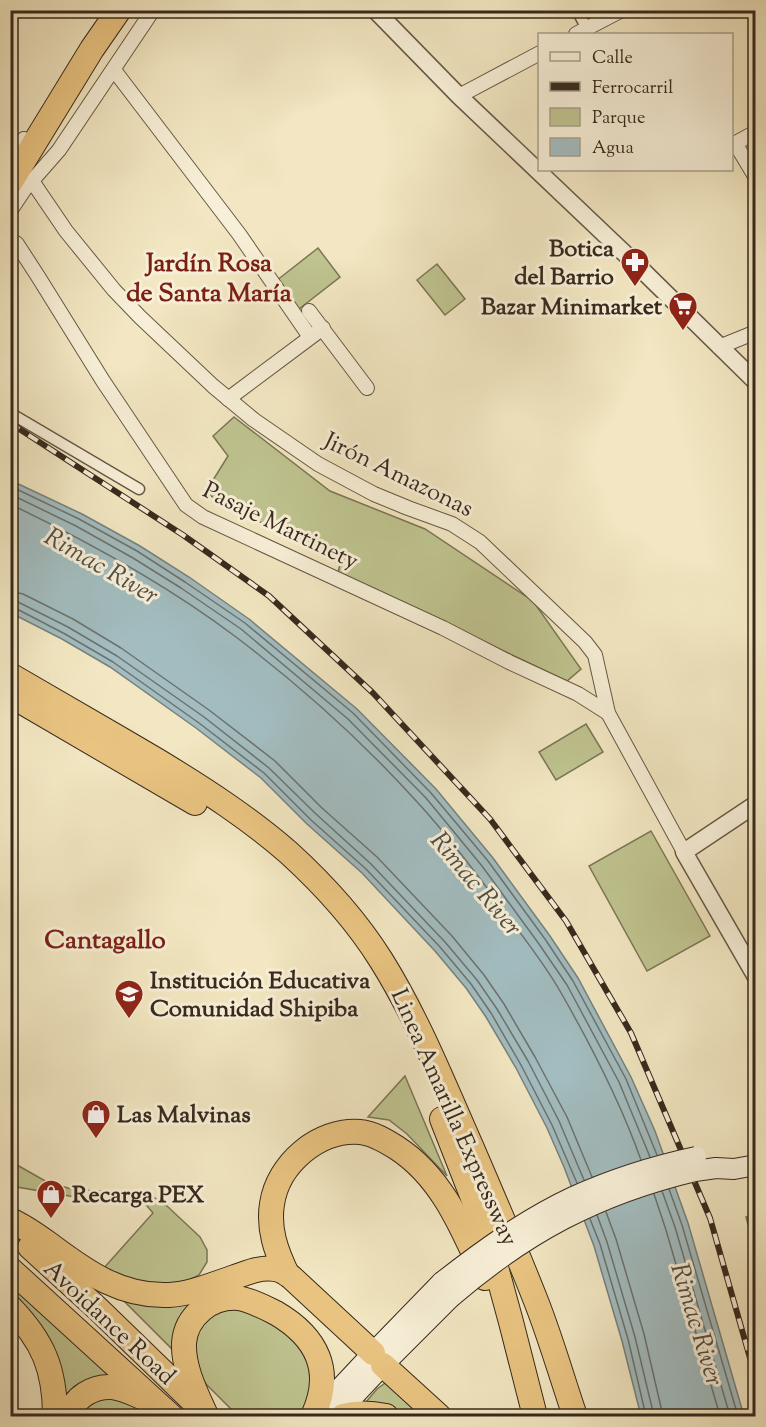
<svg xmlns="http://www.w3.org/2000/svg" width="766" height="1427" font-family="'Sorts Mill Goudy',serif">
	<style>
		.green { fill: #bfc490; stroke: #7b7656; stroke-width: 1.5 }
		.water { fill: #a2bcbf; stroke: #77817e; stroke-width: 1.5 }
		.lines { fill: none; stroke-linecap: round; stroke-linejoin: round }
		.shore { stroke: #6c726e; stroke-width: 1.5 }
		.pedestrian-casing { stroke: #665846; stroke-width: 13 }
		.minor-casing { stroke: #665846; stroke-width: 16 }
		.tertiary-casing { stroke: #665846; stroke-width: 19 }
		.secondary-casing { stroke: #37291d; stroke-width: 22 }
		.motorway-casing { stroke: #37291d; stroke-width: 26 }
		.pedestrian { stroke: #f7efd7; stroke-width: 10 }
		.minor { stroke: #f7efd7; stroke-width: 14 }
		.tertiary { stroke: #f7efd7; stroke-width: 16 }
		.secondary { stroke: #f7efd7; stroke-width: 20 }
		.motorway { stroke: #e9c481; stroke-width: 24 }
		.rail-casing { stroke: #37291d; stroke-width: 6 }
		.rail { stroke: #f7efd7; stroke-width: 4; stroke-dasharray: 11; stroke-linecap: butt }
		.secondary-bridge-casing { stroke: #37291d; stroke-width: 22; stroke-linecap: butt }
		.secondary-bridge { stroke: #f7efd7; stroke-width: 20 }
		.labels { text-anchor: middle; stroke-width: 6; stroke-linejoin: round; paint-order: stroke }
		.poi-label { font-size: 24px; font-weight: bold; fill: #37291d; stroke: #f7efd7; text-anchor: start }
		.street-label { font-size: 24px; fill: #37291d; stroke: #f7efd7 }
		.neighbourhood-label { font-size: 26px; font-weight: bold; fill: #7a1f14; stroke: #f7efd7 }
		.water-label { font-size: 26px; font-style: italic; fill: #524e46; stroke: #f7efd7 }
	</style>
	<rect width="100%" height="100%" fill="#f2e7c2"/>
	<filter id="stains"><feTurbulence type="fractalNoise" baseFrequency=".00333" numOctaves="4"/><feColorMatrix values="0 0 0 0 .2 0 0 0 0 .09 0 0 0 0 .02 0 0 0 .5 -.17"/></filter>
	<radialGradient id="worn" r=".72"><stop offset=".6" stop-color="#630" stop-opacity="0"/><stop offset="1" stop-color="#630" stop-opacity=".3"/></radialGradient>
	<g class="green">
		<path d="M 318,248 L 340,277 L 299,309 L 276,281 Z"/>
		<path d="M 437,264 L 465,299 L 445,315 L 417,280 Z"/>
		<path d="M 234,417 L 330,491 L 425,529 L 533,601 L 581,669 L 567,681 L 338,573 L 340,564 L 205,493 L 228,456 L 213,436 Z"/>
		<path d="M 586,724 L 603,752 L 556,780 L 539,752 Z"/>
		<path d="M 651,831 L 710,936 L 647,971 L 589,866 Z"/>
		<path d="M 405,1076 L 447,1176 L 407,1134 L 389,1120 L 368,1117 Z"/>
		<path d="M 10,1161 L 47,1182 L 75,1190 L 132,1192 L 150,1195 L 167,1206 L 200,1237 L 207,1250 L 207,1262 L 199,1275 L 177,1286 L 133,1284 L 103,1269 L 153,1213 L 142,1200 L 87,1199 L 11,1186 Z"/>
		<path d="M 755,1214 L 756,1214 L 755,1250 L 746,1217 Z"/>
		<path d="M 10,1281 L 109,1376 L 65,1416 L 38,1328 L 11,1295 Z"/>
		<path d="M 122,1299 L 186,1303 L 192,1308 L 178,1355 Z"/>
		<path d="M 232,1306 L 285,1327 L 318,1373 L 306,1406 L 296,1416 L 238,1416 L 206,1384 L 196,1368 L 190,1345 L 199,1323 Z"/>
		<path d="M 388,1381 L 431,1416 L 409,1416 L 390,1406 L 366,1402 L 377,1389 Z"/>
		<path d="M 94,1394 L 134,1404 L 148,1416 L 74,1416 Z"/>
	</g>
	<path class="water" d="M 10,480 L 82,514 L 140,546 L 189,577 L 249,619 L 357,709 L 436,789 L 493,858 L 550,936 L 578,978 L 631,1077 L 655,1131 L 688,1223 L 744,1416 L 641,1416 L 622,1341 L 594,1246 L 564,1167 L 547,1128 L 516,1068 L 486,1017 L 466,988 L 435,951 L 362,873 L 307,824 L 261,778 L 196,728 L 110,667 L 62,639 L 11,613 Z"/>
	<g class="lines">
		<g class="shore">
			<path d="M 10,486 L 79,519 L 137,551 L 185,582 L 245,623 L 353,713 L 431,793 L 488,861 L 545,939 L 573,981 L 626,1079 L 657,1155"/>
			<path d="M 10,494 L 76,526 L 133,558 L 181,588 L 241,629 L 348,719 L 426,798 L 482,866 L 539,944 L 567,985 L 619,1082 L 650,1157"/>
			<path d="M 10,504 C 89,542 166,584 236,637 C 302,687 364,743 419,804 C 450,838 477,874 504,911 C 523,937 544,963 560,991 C 591,1045 620,1101 641,1160"/>
			<path d="M 10,591 L 23,594 L 73,619 L 121,648 L 209,710 L 275,761 L 322,808 L 377,857 L 452,936 L 484,975 L 504,1004 L 535,1057 L 567,1117 L 592,1177"/>
			<path d="M 10,600 L 18,602 L 68,627 L 117,656 L 204,717 L 269,768 L 316,814 L 371,864 L 445,942 L 477,980 L 497,1009 L 528,1061 L 559,1121 L 584,1180"/>
			<path d="M 10,608 L 15,608 L 65,634 L 113,662 L 199,723 L 264,773 L 311,820 L 366,869 L 440,947 L 471,984 L 491,1013 L 521,1065 L 552,1125 L 577,1183"/>
			<path d="M 669,1189 L 682,1225 L 738,1416"/>
			<path d="M 662,1191 L 675,1227 L 730,1416"/>
			<path d="M 654,1194 L 666,1230 L 720,1416"/>
			<path d="M 606,1212 L 616,1239 L 644,1334 L 663,1416"/>
			<path d="M 597,1215 L 607,1242 L 635,1337 L 654,1416"/>
			<path d="M 590,1219 L 600,1244 L 628,1339 L 646,1416"/>
		</g>
		<g class="pedestrian-casing">
			<g id="pedestrian">
				<path d="M 577,10 L 587,29"/>
				<path d="M 10,413 L 139,489"/>
			</g>
		</g>
		<g class="minor-casing">
			<g id="minor">
				<path d="M 576,34 L 622,10"/>
				<path d="M 114,70 L 239,234 L 310,337"/>
				<path d="M 459,96 L 540,53"/>
				<path d="M 735,143 L 756,178"/>
				<path d="M 732,145 L 756,132"/>
				<path d="M 10,159 L 24,139"/>
				<path d="M 32,181 L 66,231 L 114,290 L 140,317 L 213,386 L 254,420 L 318,464 L 374,494 L 408,508 L 452,524 L 480,542 L 585,642 L 595,655 L 608,713 L 684,852"/>
				<path d="M 10,211 L 24,190 L 59,150 L 153,10"/>
				<path d="M 10,239 L 17,244 L 39,278 L 103,381 L 186,505 L 203,517 L 443,628 L 509,662 L 578,694 L 608,713"/>
				<path d="M 309,311 L 367,388"/>
				<path d="M 719,347 L 756,332"/>
				<path d="M 228,399 L 323,328"/>
			</g>
		</g>
		<g class="tertiary-casing">
			<g id="tertiary">
				<path d="M 375,10 L 459,96 L 640,268 L 756,382"/>
				<path d="M 756,804 L 684,852 L 756,977"/>
			</g>
		</g>
		<g class="secondary-casing">
			<g id="secondary">
				<path d="M 695,1171 L 716,1168 L 734,1169 L 756,1165"/>
				<path d="M 314,1416 L 373,1353 L 442,1282"/>
				<path d="M 335,1416 L 383,1365 L 450,1298"/>
			</g>
		</g>
		<g class="motorway-casing">
			<g id="motorway">
				<path d="M 10,183 L 92,49 L 119,10"/>
				<path d="M 10,675 C 60,704 109,732 158,761 C 204,789 249,818 289,853 C 324,885 356,920 381,960 C 418,1019 444,1085 472,1148 C 494,1199 516,1250 536,1301 C 551,1339 562,1378 575,1416"/>
				<path d="M 10,695 L 195,803"/>
				<path d="M 442,1119 L 487,1234 L 511,1322 L 535,1416"/>
				<path d="M 10,1220 C 26,1227 39,1237 53,1247 C 88,1273 122,1297 169,1295 C 191,1294 214,1284 235,1277 C 248,1272 261,1267 275,1269 C 281,1270 286,1273 291,1277 L 373,1353"/>
				<path d="M 30,1247 L 98,1309 L 196,1404"/>
				<path d="M 10,1269 L 171,1416"/>
				<path d="M 287,1274 C 276,1251 268,1229 272,1204 C 278,1164 318,1129 360,1132 C 373,1133 386,1141 397,1148 C 443,1178 463,1230 485,1278"/>
				<path d="M 10,1307 C 43,1341 55,1369 55,1416"/>
				<path d="M 383,1365 L 439,1416"/>
				<path d="M 205,1413 C 195,1391 183,1367 184,1343 C 186,1316 211,1296 238,1298 C 251,1300 264,1307 276,1313 C 317,1337 334,1371 313,1416"/>
				<path d="M 69,1416 C 74,1397 93,1386 112,1387 C 123,1388 134,1394 144,1398"/>
				<path d="M 343,1416 C 358,1412 371,1413 386,1416"/>
			</g>
		</g>
		<use href="#pedestrian" class="pedestrian"/>
		<use href="#minor" class="minor"/>
		<use href="#tertiary" class="tertiary"/>
		<use href="#secondary" class="secondary"/>
		<use href="#motorway" class="motorway"/>
		<g class="rail-casing">
			<path id="rail" d="M 10,423 L 183,535 L 269,596 L 373,693 L 490,819 L 566,921 L 631,1033 L 710,1218 L 756,1379"/>
		</g>
		<use href="#rail" class="rail"/>
		<g class="secondary-bridge-casing">
			<g id="secondary-bridge">
				<path d="M 442,1282 C 483,1250 526,1219 573,1197 C 613,1179 654,1166 696,1157"/>
				<path d="M 450,1298 C 525,1233 598,1194 695,1171"/>
			</g>
		</g>
		<use href="#secondary-bridge" class="secondary-bridge"/>
	</g>
	<defs>
		<g id="pharmacy-pin" transform="scale(1.5)"><path d="M0 17L-7.5 6A9.5 9.5 0 1 1 7.5 6Z" fill="#8f2418" stroke="#f7efd7"/><path d="M-2-6h4v4h4v4h-4v4h-4v-4h-4v-4h4Z" fill="#fff"/></g>
		<g id="supermarket-pin" transform="scale(1.5)"><path d="M0 17L-7.5 6A9.5 9.5 0 1 1 7.5 6Z" fill="#8f2418" stroke="#f7efd7"/><path d="M-6-5.5h2.5l.6 2H6L4.5 2H-2.5L-4.4-4H-6ZM-1.5 3.2a1.3 1.3 0 1 0 .1 0ZM3 3.2a1.3 1.3 0 1 0 .1 0Z" fill="#fff"/></g>
		<g id="school-pin" transform="scale(1.5)"><path d="M0 17L-7.5 6A9.5 9.5 0 1 1 7.5 6Z" fill="#8f2418" stroke="#f7efd7"/><path d="M0-5L7-2L0 1L-7-2ZM-4 1L0 2.5L4 1V4Q0 6-4 4Z" fill="#fff"/></g>
		<g id="shop-pin" transform="scale(1.5)"><path d="M0 17L-7.5 6A9.5 9.5 0 1 1 7.5 6Z" fill="#8f2418" stroke="#f7efd7"/><path d="M-5-2.5h2.3a2.7 3.5 0 0 1 5.4 0H5L5.5 6h-11ZM-1.5-2.5h3a1.5 2.3 0 0 0-3 0Z" fill="#fff"/></g>
	</defs>
	<g fill-rule="evenodd">
		<use href="#pharmacy-pin" x="635" y="262"/>
		<use href="#supermarket-pin" x="683" y="306"/>
		<use href="#school-pin" x="129" y="994"/>
		<use href="#shop-pin" x="96" y="1114"/>
		<use href="#shop-pin" x="51" y="1194"/>
	</g>
	<g class="labels">
		<g class="poi-label">
			<text x="614" y="256" text-anchor="end">Botica<tspan x="614" dy="28">del Barrio</tspan></text>
			<text x="662" y="314" text-anchor="end">Bazar Minimarket</text>
			<text x="150" y="988">Institución Educativa<tspan x="150" dy="28">Comunidad Shipiba</tspan></text>
			<text x="117" y="1122">Las Malvinas</text>
			<text x="72" y="1202">Recarga PEX</text>
		</g>
		<g class="street-label">
			<text transform="translate(399 474) rotate(26)" y="8">Jirón Amazonas</text>
			<text transform="translate(281 525) rotate(26)" y="8">Pasaje Martinety</text>
			<text transform="translate(455 1117) rotate(66)" y="8">Linea Amarilla Expressway</text>
			<text transform="translate(110 1322) rotate(43)" y="8">Avoidance Road</text>
		</g>
		<g class="neighbourhood-label">
			<text x="209" y="271">Jardín Rosa<tspan x="209" dy="30">de Santa María</tspan></text>
			<text x="105" y="948">Cantagallo</text>
		</g>
		<g class="water-label">
			<text transform="translate(102 565) rotate(30)" y="9">Rimac River</text>
			<text transform="translate(477 883) rotate(50)" y="9">Rimac River</text>
			<text transform="translate(698 1324) rotate(73)" y="9">Rimac River</text>
		</g>
	</g>
	<rect width="766" height="1427" fill="none" stroke="#f2e7c2" stroke-width="36"/>
	<rect x="12" y="12" width="742" height="1403" fill="none" stroke="#37291d" stroke-width="3"/>
	<rect x="18" y="18" width="730" height="1391" fill="none" stroke="#37291d" stroke-width="1.5"/>
	<rect x="538" y="33" width="195" height="138" fill="#f7efd7" stroke="#aaa08d" stroke-width="1.5"/>
	<rect x="550" y="52" width="30" height="9" fill="#f7efd7" stroke="#aaa08d" stroke-width="1.5"/>
	<text x="592" y="63" font-size="18" fill="#37291d">Calle</text>
	<rect x="550" y="82" width="30" height="9" fill="#37291d" stroke="#aaa08d" stroke-width="1.5"/>
	<text x="592" y="93" font-size="18" fill="#37291d">Ferrocarril</text>
	<rect x="550" y="108" width="30" height="18" fill="#bfc490" stroke="#aaa08d" stroke-width="1.5"/>
	<text x="592" y="123" font-size="18" fill="#37291d">Parque</text>
	<rect x="550" y="138" width="30" height="18" fill="#a2bcbf" stroke="#aaa08d" stroke-width="1.5"/>
	<text x="592" y="153" font-size="18" fill="#37291d">Agua</text>
	<rect width="100%" height="100%" filter="url(#stains)"/>
	<rect width="100%" height="100%" fill="url(#worn)"/>
</svg>
